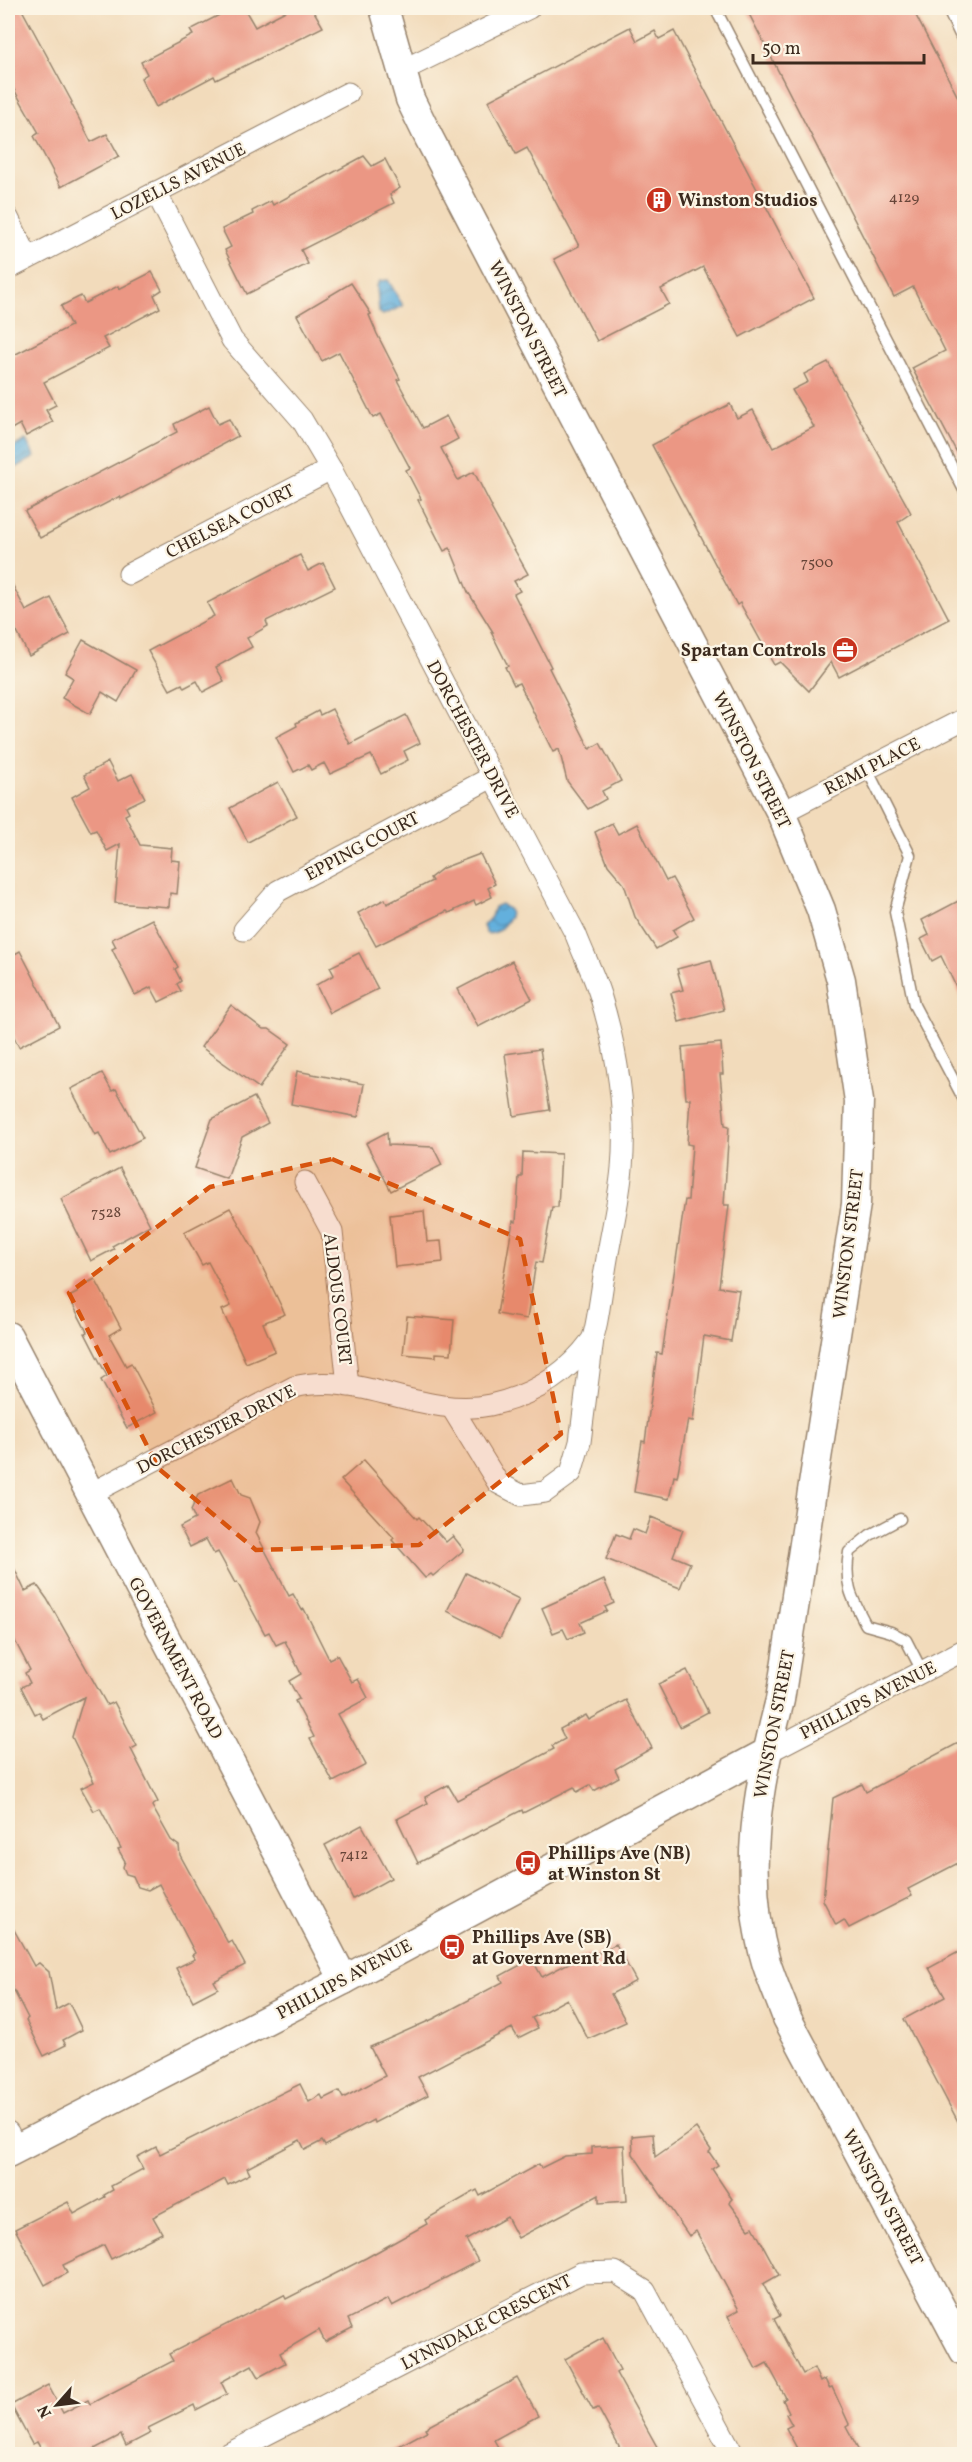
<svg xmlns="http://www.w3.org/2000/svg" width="972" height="2462" font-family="Vollkorn,serif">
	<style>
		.water { fill: url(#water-waves); stroke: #506d7e; stroke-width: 1.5 }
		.building { fill: #eb9784 }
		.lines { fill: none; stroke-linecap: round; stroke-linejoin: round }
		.lane-casing { stroke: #96826c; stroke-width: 13 }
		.street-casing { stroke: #96826c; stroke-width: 23 }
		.secondary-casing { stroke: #96826c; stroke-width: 31 }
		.lane { stroke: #fff; stroke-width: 10 }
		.street { stroke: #fff; stroke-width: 21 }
		.secondary { stroke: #fff; stroke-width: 28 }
		.marked { fill: #d7540e; fill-opacity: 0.2; stroke: #d7540e; stroke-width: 4.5; stroke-dasharray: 12 8; stroke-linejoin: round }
		.labels { text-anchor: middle; stroke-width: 4.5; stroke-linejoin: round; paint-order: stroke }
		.number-label { font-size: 15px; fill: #674538 }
		.street-label { font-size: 18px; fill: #3b2a1e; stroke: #fcf5e5 }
		.poi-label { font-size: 18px; font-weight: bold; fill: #3b2a1e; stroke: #fcf5e5; text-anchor: start }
	</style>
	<defs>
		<pattern id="water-waves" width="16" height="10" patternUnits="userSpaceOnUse" patternTransform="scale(1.5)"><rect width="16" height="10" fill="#64b0dd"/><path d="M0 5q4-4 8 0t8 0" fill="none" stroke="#548fb3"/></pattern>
	</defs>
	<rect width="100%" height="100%" fill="#fcf5e5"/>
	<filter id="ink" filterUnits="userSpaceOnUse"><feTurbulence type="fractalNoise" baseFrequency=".0167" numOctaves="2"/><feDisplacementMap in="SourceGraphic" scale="12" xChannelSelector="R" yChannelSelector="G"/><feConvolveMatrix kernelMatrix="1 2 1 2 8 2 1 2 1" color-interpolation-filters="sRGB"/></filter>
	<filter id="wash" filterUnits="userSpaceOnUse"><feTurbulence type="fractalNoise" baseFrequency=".008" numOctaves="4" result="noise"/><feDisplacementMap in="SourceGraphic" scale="24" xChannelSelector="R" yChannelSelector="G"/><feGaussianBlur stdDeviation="1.35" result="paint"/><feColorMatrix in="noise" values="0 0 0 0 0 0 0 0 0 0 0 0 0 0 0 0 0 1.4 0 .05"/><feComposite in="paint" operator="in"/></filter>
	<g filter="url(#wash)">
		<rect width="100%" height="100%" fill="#f2dbbb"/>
		<g class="water">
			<path d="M 388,280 L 403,306 L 383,315 L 379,312 L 377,286 L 380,281 Z"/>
			<path d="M 26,440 L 35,457 L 8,472 L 8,450 Z"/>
			<path d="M 501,904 L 509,910 L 510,917 C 504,925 497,936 486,933 L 483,926 L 491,917 L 494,907 Z"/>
		</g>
		<g id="blocks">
			<g class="building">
				<path d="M 8,8 L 21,8 L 72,102 L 71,103 L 91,142 L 107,134 L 119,156 L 61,187 L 34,136 L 39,133 L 8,79 Z"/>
				<path d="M 233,8 L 244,8 L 255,27 L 291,8 L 312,8 L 323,27 L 216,80 L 214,76 L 156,107 L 141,78 L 147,74 L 141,62 L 193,35 L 190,30 Z"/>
				<path d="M 746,8 L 912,8 L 964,109 L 964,466 L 912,368 L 945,351 L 913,287 L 894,297 Z"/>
				<path d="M 630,27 L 637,41 L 655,31 L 659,39 L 674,31 L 814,298 L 740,337 L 703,267 L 661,289 L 669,304 L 597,341 L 554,259 L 579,246 L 527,148 L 516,154 L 488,101 Z"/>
				<path d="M 364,156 L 372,166 L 385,159 L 400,188 L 390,194 L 394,203 L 301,250 L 308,264 L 247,294 L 225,250 L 231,247 L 222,229 L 253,214 L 252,211 L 271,201 L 273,205 Z"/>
				<path d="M 152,272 L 162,290 L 154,295 L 160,308 L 103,338 L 109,348 L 44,382 L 56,405 L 46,410 L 53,422 L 26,436 L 20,424 L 8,431 L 8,358 L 71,326 L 61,306 L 81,296 L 85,303 L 118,286 L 119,289 Z"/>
				<path d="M 351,283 L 371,314 L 369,315 L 377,334 L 400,379 L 397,380 L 423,428 L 446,416 L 458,439 L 441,448 L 458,480 L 474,472 L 492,507 L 491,508 L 528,574 L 514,581 L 520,591 L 514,594 L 551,667 L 549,668 L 590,749 L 600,743 L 621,781 L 602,791 L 606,799 L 588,809 L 567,781 L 559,749 L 553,752 L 519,683 L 514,685 L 505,667 L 508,666 L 491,632 L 493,632 L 468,592 L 450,548 L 444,551 L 418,500 L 421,499 L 406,470 L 410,468 L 381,414 L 373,418 L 339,352 L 322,361 L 297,315 Z"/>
				<path d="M 828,362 L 911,513 L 898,522 L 949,619 L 839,677 L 831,662 L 809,691 L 780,662 L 774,665 L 740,603 L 737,605 L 652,445 L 730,404 L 737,418 L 753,410 L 773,448 L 814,427 L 792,390 L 808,382 L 804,374 Z"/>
				<path d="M 209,406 L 218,424 L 229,419 L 238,436 L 121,499 L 120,496 L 40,538 L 25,511 L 177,432 L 174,424 Z"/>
				<path d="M 300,555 L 308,571 L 323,563 L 335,587 L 266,621 L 268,626 L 247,638 L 252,647 L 216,667 L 224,681 L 203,692 L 197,681 L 184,688 L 182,684 L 170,690 L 148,651 L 214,616 L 207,603 Z"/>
				<path d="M 8,576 L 26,611 L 51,598 L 70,634 L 29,656 L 8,614 Z"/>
				<path d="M 83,640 L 136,670 L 118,702 L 102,692 L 90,714 L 62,698 L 73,678 L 65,673 Z"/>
				<path d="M 332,709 L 350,744 L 406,715 L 420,743 L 404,751 L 408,760 L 381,774 L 371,755 L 330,774 L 324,763 L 311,770 L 308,765 L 294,772 L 276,737 L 297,726 L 296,723 L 318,711 L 320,715 Z"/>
				<path d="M 108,762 L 118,781 L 132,774 L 145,798 L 126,807 L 129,813 L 125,815 L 140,845 L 172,848 L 171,860 L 180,861 L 177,894 L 170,893 L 169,907 L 115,903 L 120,844 L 107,851 L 96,830 L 91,832 L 72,797 L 90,787 L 84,775 Z"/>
				<path d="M 278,782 L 297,816 L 248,842 L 230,808 Z"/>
				<path d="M 612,823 L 618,834 L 637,824 L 666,881 L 672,878 L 694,918 L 673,930 L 677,937 L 656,949 L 635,917 L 624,884 L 608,865 L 595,832 Z"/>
				<path d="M 480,854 L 495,884 L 488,888 L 492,897 L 476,905 L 474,901 L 449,913 L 447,911 L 376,946 L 358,913 L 385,899 L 387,904 L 432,881 L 430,878 L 443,868 Z"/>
				<path d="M 964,898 L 964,1003 L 941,956 L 932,961 L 921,939 L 929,935 L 922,920 Z"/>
				<path d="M 152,919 L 178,967 L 175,969 L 181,981 L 177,984 L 181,991 L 159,1002 L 151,987 L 135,995 L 112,949 L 116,947 L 112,939 Z"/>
				<path d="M 20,951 L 59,1026 L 19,1047 L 8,1025 L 8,958 Z"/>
				<path d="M 359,953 L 378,989 L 330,1013 L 316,985 L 334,975 L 330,967 Z"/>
				<path d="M 711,960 L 724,1010 L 679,1022 L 671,993 L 683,990 L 677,969 Z"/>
				<path d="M 512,961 L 532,999 L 478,1027 L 458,989 Z"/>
				<path d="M 231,1005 L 263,1029 L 269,1029 L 290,1044 L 259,1088 L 201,1047 Z"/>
				<path d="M 721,1043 L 723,1074 L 720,1074 L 725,1125 L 729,1126 L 724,1205 L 729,1205 L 719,1287 L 739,1290 L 731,1341 L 704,1336 L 693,1421 L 688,1420 L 677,1477 L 674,1476 L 669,1499 L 634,1492 L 642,1441 L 645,1442 L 657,1353 L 662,1354 L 685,1200 L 688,1200 L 692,1145 L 687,1144 L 690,1099 L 686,1099 L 682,1047 Z"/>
				<path d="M 540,1049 L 550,1110 L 514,1116 L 505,1054 Z"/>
				<path d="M 297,1071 L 364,1084 L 358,1117 L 291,1104 Z"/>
				<path d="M 102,1073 L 112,1091 L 116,1089 L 143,1138 L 110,1155 L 99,1133 L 95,1135 L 71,1089 Z"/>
				<path d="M 254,1097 L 268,1123 L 242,1137 L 227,1179 L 195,1168 L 212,1119 Z"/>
				<path d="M 387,1132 L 388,1145 L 433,1147 L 442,1165 L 391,1191 L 366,1143 Z"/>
				<path d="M 523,1152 L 561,1154 L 558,1207 L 552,1207 L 542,1263 L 536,1262 L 527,1319 L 497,1314 L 513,1221 L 516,1222 L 519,1177 L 522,1177 Z"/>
				<path d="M 120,1168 L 150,1225 L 112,1246 L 114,1249 L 91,1261 L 61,1199 Z"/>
				<path d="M 230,1208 L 255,1252 L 285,1314 L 263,1323 L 275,1351 L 246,1363 L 222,1310 L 231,1306 L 208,1262 L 202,1265 L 184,1232 Z"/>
				<path d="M 424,1211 L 427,1242 L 441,1241 L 443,1262 L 395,1267 L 390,1215 Z"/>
				<path d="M 95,1279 L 121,1328 L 109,1335 L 126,1366 L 131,1363 L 157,1412 L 127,1428 L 101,1380 L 107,1376 L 85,1333 L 87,1332 L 69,1297 L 77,1293 L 80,1287 Z"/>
				<path d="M 407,1316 L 454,1320 L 451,1354 L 436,1353 L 436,1357 L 403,1354 Z"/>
				<path d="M 364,1460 L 417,1519 L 419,1517 L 434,1533 L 436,1531 L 446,1542 L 453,1536 L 464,1550 L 433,1576 L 431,1574 L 425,1578 L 392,1540 L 394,1538 L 341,1480 Z"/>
				<path d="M 233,1478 L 241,1495 L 250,1498 L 260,1522 L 256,1533 L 289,1596 L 293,1594 L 302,1610 L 304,1609 L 329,1659 L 337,1655 L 352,1682 L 358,1679 L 368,1698 L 338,1714 L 366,1765 L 333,1782 L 310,1739 L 314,1737 L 295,1701 L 299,1699 L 289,1681 L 301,1674 L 285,1641 L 276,1645 L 269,1632 L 265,1634 L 237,1582 L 235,1583 L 218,1552 L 214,1554 L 206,1539 L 190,1547 L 180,1527 L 195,1519 L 191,1510 L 198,1495 Z"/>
				<path d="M 651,1517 L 683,1530 L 673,1556 L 690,1563 L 680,1588 L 606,1559 L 616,1534 L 629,1539 L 633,1529 L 645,1534 Z"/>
				<path d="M 8,1555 L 25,1591 L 37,1585 L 47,1599 L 107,1705 L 114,1702 L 137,1746 L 131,1749 L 158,1802 L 152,1806 L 171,1840 L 179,1846 L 180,1855 L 228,1943 L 232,1941 L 245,1965 L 214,1981 L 218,1988 L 193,2001 L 176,1968 L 195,1959 L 192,1955 L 195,1953 L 159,1884 L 148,1890 L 138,1887 L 133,1876 L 126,1874 L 123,1867 L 125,1861 L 118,1849 L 121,1848 L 100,1808 L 94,1811 L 81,1788 L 94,1782 L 72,1737 L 84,1697 L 43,1719 L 39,1712 L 35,1714 L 21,1687 L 30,1683 L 25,1673 L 30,1670 L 13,1637 L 8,1640 Z"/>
				<path d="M 466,1573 L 519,1599 L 500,1638 L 447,1611 Z"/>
				<path d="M 604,1580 L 614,1603 L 605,1607 L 607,1611 L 580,1623 L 584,1632 L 568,1639 L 563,1629 L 553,1633 L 542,1608 Z"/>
				<path d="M 687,1670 L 708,1712 L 680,1727 L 658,1684 Z"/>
				<path d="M 626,1700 L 652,1748 L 615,1769 L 619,1777 L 594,1791 L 590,1785 L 577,1792 L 574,1787 L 523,1813 L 522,1810 L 418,1863 L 397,1819 L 428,1803 L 425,1797 L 448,1785 L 457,1800 L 490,1783 L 554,1749 L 552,1746 L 565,1739 L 560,1729 L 586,1715 L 589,1720 Z"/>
				<path d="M 964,1740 L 964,1860 L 908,1889 L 912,1896 L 849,1928 L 844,1920 L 836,1925 L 823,1900 L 833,1798 L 862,1784 L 866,1792 Z"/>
				<path d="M 362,1825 L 391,1878 L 353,1899 L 325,1845 Z"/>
				<path d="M 8,1919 L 34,1966 L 39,1963 L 49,1972 L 56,2010 L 69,2003 L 82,2030 L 63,2040 L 66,2045 L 44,2056 L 26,2020 L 28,2018 L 8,1979 Z"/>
				<path d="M 616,1944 L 636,1981 L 611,1994 L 626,2022 L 588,2039 L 567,1999 L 532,2018 L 538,2028 L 518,2038 L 512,2028 L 418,2077 L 428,2095 L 374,2123 L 373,2120 L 325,2146 L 322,2141 L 305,2150 L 300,2140 L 247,2168 L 250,2174 L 228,2185 L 225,2179 L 153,2217 L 162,2233 L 111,2259 L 104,2245 L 63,2265 L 67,2273 L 45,2285 L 15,2229 L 68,2202 L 74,2214 L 105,2197 L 104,2195 L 113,2190 L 111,2186 L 143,2169 L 137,2157 L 156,2147 L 160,2154 L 300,2084 L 309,2102 L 321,2095 L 323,2099 L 339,2091 L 343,2098 L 385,2076 L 370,2047 L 433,2019 L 503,1982 L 500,1976 L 532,1959 L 542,1977 L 588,1953 L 590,1957 Z"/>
				<path d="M 964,1949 L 964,2133 L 904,2019 L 945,1997 L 929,1968 Z"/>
				<path d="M 696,2128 L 711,2150 L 709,2152 L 718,2165 L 712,2169 L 732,2199 L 729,2202 L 749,2229 L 753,2227 L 779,2275 L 763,2284 L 780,2316 L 774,2319 L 803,2374 L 814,2368 L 820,2382 L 825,2379 L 829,2388 L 832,2387 L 849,2424 L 846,2426 L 861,2454 L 800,2454 L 786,2428 L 792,2425 L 786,2414 L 789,2412 L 783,2400 L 786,2398 L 767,2363 L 756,2369 L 728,2316 L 739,2310 L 696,2231 L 689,2236 L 633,2154 L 632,2136 L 653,2134 L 655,2157 Z"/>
				<path d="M 624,2145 L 627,2201 L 599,2203 L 599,2195 L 518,2238 L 507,2217 L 466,2240 L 478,2261 L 392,2306 L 388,2299 L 348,2319 L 352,2328 L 325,2342 L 319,2330 L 280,2353 L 285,2363 L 259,2377 L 252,2365 L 221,2382 L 227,2394 L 196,2410 L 194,2405 L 148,2428 L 151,2433 L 126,2446 L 121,2435 L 85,2454 L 44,2454 L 37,2442 L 32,2444 L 11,2405 L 48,2385 L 63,2413 L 88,2400 L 90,2404 L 173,2361 L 169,2354 L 284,2295 L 286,2299 L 366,2258 L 427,2224 L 425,2220 L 477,2190 L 480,2196 L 539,2164 L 541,2168 L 565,2156 L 592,2154 L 592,2147 Z"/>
				<path d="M 603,2338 L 620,2370 L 616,2373 L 661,2454 L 623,2454 L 598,2408 L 593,2410 L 565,2359 Z"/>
				<path d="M 517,2378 L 538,2416 L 494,2440 L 502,2454 L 384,2454 L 427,2431 L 425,2428 Z"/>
			</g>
		</g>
	</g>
	<g filter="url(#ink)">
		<use href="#blocks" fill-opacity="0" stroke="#96826c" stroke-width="1.5"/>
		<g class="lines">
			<g class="lane-casing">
				<g id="lane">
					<path d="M 715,8 L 964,490"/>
					<path d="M 947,8 L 964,43"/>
					<path d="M 867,769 L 910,855 L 895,912 L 914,1005 L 964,1100"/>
					<path d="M 900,1519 L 870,1535 L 849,1552 C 844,1584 851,1597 866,1625 L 891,1632 L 906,1640 L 922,1671"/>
				</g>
			</g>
			<g class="street-casing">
				<g id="street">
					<path d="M 401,71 L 529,8"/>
					<path d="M 8,218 L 28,258"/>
					<path d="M 8,269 L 348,93"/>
					<path d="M 129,574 L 331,469"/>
					<path d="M 781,813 L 964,719"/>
					<path d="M 244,930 L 278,891 L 492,777"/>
					<path d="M 305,1182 L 332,1232 L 348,1386"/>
					<path d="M 452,1408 L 498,1483 L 521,1495 L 545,1492 L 571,1473 L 580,1442 L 593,1339"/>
					<path d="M 90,1494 L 294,1387 C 359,1370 424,1419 490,1405 C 531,1396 566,1375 591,1341 C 597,1333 602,1284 605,1271 C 610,1237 619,1202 622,1168 C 627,1114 617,1050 601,998 C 595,977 584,956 576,935 L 331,469 L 302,420 L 232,340 L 156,192"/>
					<path d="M 766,1753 L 964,1650"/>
					<path d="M 8,2132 L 16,2148"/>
					<path d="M 228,2454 L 581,2273 L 615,2272 L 645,2291 L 733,2454"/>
				</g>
			</g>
			<g class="secondary-casing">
				<g id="secondary">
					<path d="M 384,8 L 410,99 L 429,138 L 781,813 L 821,910 L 841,980 L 859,1101 L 856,1204 L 780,1700 C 758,1784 741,1876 766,1962 C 772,1981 780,1999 787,2018 L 964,2351"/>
					<path d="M 8,1336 L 344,1980"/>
					<path d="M 8,2153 L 344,1980 L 766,1753"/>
				</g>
			</g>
			<use href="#lane" class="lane"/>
			<use href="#street" class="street"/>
			<use href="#secondary" class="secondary"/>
		</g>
	</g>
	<path class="marked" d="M 332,1159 L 520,1239 L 561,1434 L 419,1545 L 256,1550 L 159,1469 L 69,1293 L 210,1187 Z"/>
	<defs>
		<g id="building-disc" transform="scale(1.35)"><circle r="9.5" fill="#c8321e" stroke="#fcf5e5"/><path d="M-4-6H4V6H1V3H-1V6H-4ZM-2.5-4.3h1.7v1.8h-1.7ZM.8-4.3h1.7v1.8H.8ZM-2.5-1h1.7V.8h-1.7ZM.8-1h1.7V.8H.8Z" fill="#fff"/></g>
		<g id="office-disc" transform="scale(1.35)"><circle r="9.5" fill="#c8321e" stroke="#fcf5e5"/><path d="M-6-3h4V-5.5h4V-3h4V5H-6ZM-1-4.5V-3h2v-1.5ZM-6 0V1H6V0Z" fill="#fff"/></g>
		<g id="bus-disc" transform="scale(1.35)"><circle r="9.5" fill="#c8321e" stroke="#fcf5e5"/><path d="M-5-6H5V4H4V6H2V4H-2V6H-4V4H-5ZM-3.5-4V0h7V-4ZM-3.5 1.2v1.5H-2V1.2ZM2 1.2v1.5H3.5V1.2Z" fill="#fff"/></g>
	</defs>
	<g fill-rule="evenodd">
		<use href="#building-disc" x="659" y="200"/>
		<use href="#office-disc" x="845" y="650"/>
		<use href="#bus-disc" x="528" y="1863"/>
		<use href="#bus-disc" x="452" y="1947"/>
	</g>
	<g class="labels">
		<g class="number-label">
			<text x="904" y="202">4129</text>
			<text x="817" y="567">7500</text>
			<text x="106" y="1217">7528</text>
			<text x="354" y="1859">7412</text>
		</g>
		<g class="street-label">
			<text transform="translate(178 181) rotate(-27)" y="6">LOZELLS AVENUE</text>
			<text transform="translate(528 329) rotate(63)" y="6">WINSTON STREET</text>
			<text transform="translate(230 521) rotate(-27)" y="6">CHELSEA COURT</text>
			<text transform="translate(473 739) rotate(62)" y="6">DORCHESTER DRIVE</text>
			<text transform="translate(752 760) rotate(63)" y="6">WINSTON STREET</text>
			<text transform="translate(872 766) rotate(-27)" y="6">REMI PLACE</text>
			<text transform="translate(362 846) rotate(-28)" y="6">EPPING COURT</text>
			<text transform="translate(848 1244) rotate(-83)" y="6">WINSTON STREET</text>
			<text transform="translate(338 1299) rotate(83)" y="6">ALDOUS COURT</text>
			<text transform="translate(216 1429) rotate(-27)" y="6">DORCHESTER DRIVE</text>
			<text transform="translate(176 1658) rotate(62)" y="6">GOVERNMENT ROAD</text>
			<text transform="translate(868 1700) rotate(-27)" y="6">PHILLIPS AVENUE</text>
			<text transform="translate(774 1724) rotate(-79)" y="6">WINSTON STREET</text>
			<text transform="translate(344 1979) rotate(-28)" y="6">PHILLIPS AVENUE</text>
			<text transform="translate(883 2197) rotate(62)" y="6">WINSTON STREET</text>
			<text transform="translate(486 2322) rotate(-27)" y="6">LYNNDALE CRESCENT</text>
		</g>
		<g class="poi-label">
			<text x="678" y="206">Winston Studios</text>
			<text x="826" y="656" text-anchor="end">Spartan Controls</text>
			<text x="548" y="1859">Phillips Ave (NB)<tspan x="548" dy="21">at Winston St</tspan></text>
			<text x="472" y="1943">Phillips Ave (SB)<tspan x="472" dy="21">at Government Rd</tspan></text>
		</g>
	</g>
	<rect width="972" height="2462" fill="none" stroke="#fcf5e5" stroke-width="30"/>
	<g transform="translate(57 2405) rotate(242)" stroke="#fcf5e5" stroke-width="4.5" paint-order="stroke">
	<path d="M0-4.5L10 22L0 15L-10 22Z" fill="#3b2a1e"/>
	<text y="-9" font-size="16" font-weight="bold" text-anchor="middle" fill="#3b2a1e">N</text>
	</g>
	<path d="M753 54v9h171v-9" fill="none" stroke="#3b2a1e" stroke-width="3"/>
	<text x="762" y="54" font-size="18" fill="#3b2a1e" stroke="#fcf5e5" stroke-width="4.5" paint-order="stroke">50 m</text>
</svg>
